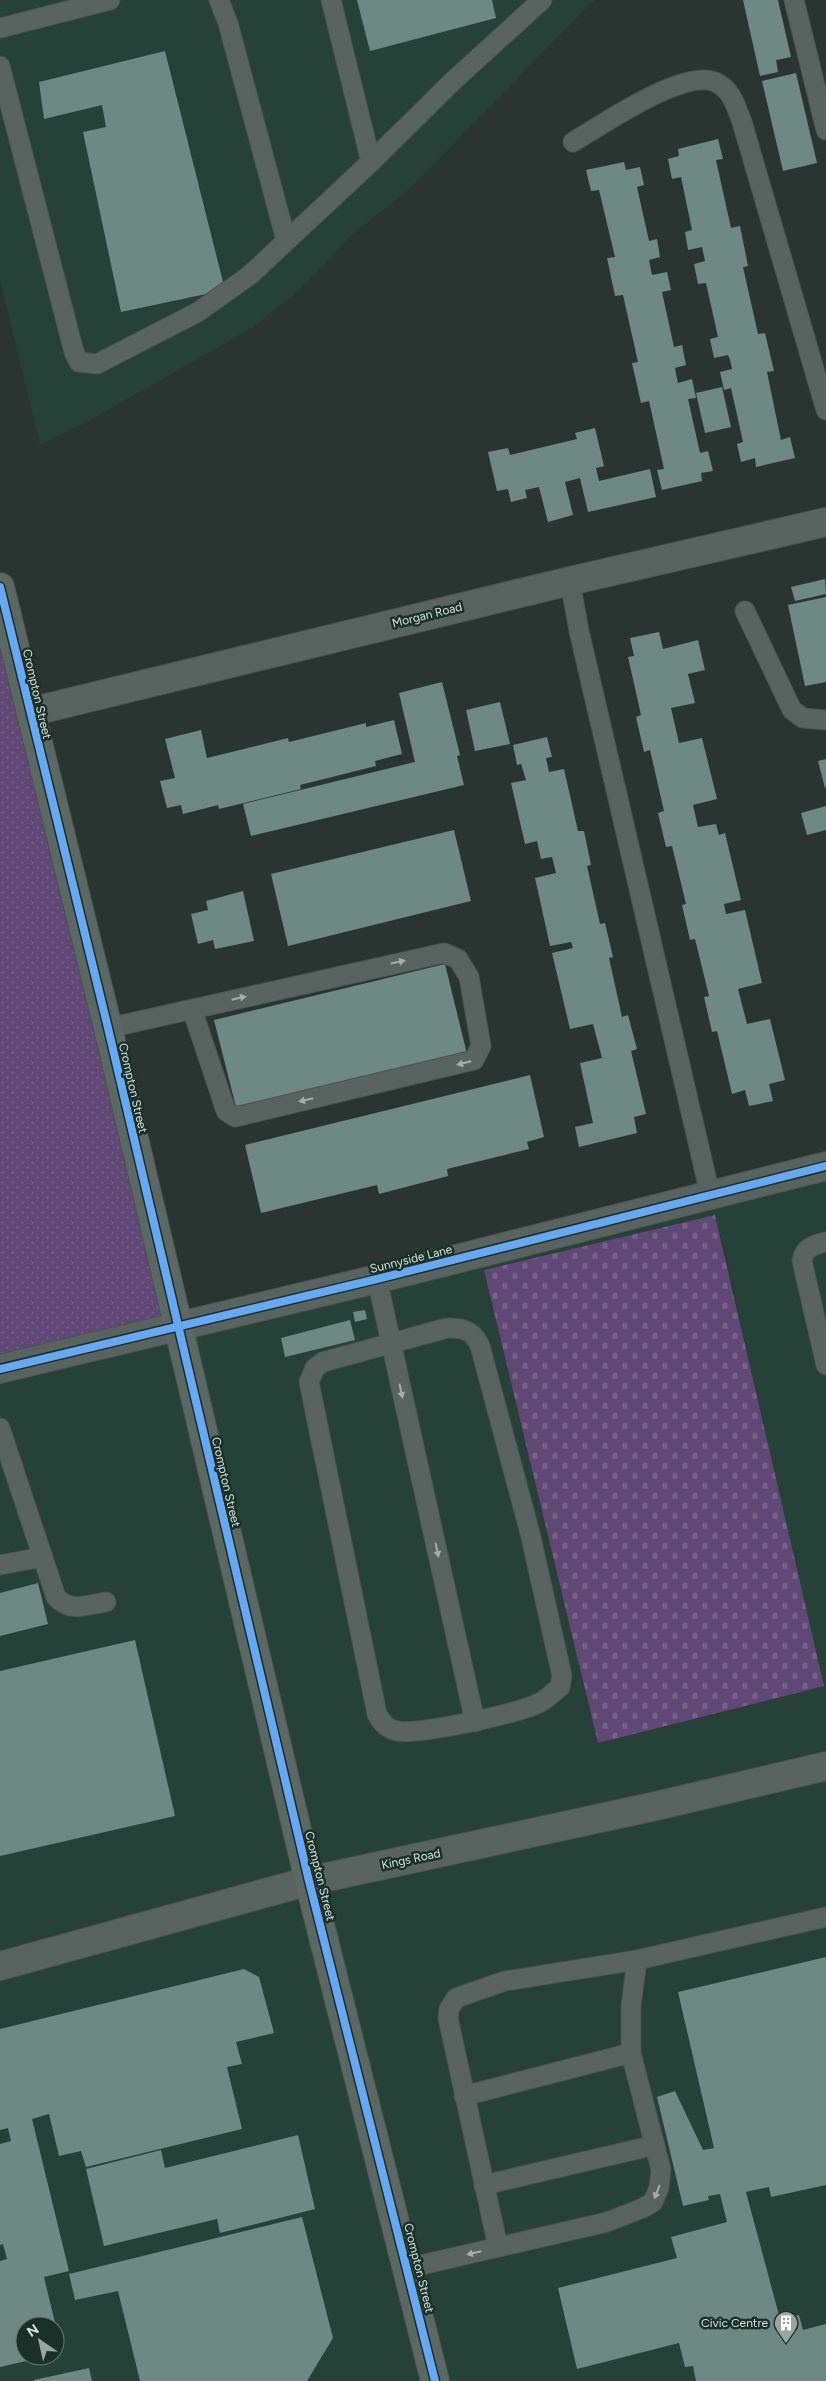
<svg xmlns="http://www.w3.org/2000/svg" width="826" height="2381" font-family="Figtree,sans-serif">
	<style>
		.built { fill: #254138; fill-rule: evenodd }
		.cemetery { fill: url(#cemetery-stones) }
		.park { fill: url(#park-dots) }
		.building { fill: #6d8981 }
		.lines { fill: none; stroke-linecap: round; stroke-linejoin: round }
		.lane-casing { stroke: #495350; stroke-width: 21 }
		.street-casing { stroke: #495350; stroke-width: 30 }
		.secondary-casing { stroke: #495350; stroke-width: 30 }
		.lane { stroke: #596360; stroke-width: 19 }
		.street { stroke: #596360; stroke-width: 28 }
		.secondary { stroke: #5b6864; stroke-width: 28 }
		.cycleway-casing { stroke: #1b3029; stroke-width: 11 }
		.cycleway { stroke: #66a8f1; stroke-width: 8 }
		.oneway { fill: #a3afaa }
		.labels { text-anchor: middle; stroke-width: 5; stroke-linejoin: round; paint-order: stroke }
		.street-label { font-size: 12px; fill: #d4e1dc; stroke: #1b3029 }
		.poi-label { font-size: 12px; fill: #d4e1dc; stroke: #1b3029; text-anchor: end }
	</style>
	<defs>
		<pattern id="cemetery-stones" width="16" height="16" patternUnits="userSpaceOnUse" patternTransform="scale(1.25)"><rect width="16" height="16" fill="#604775"/><path d="M2 7V4a2 2 0 0 1 4 0v3zM10 15v-3a2 2 0 0 1 4 0v3z" fill="#766188"/></pattern>
		<pattern id="park-dots" width="8" height="8" patternUnits="userSpaceOnUse" patternTransform="scale(1.25)"><rect width="8" height="8" fill="#604775"/><path d="M2 2h.1M6 6h.1" fill="none" stroke="#766188" stroke-width="1.8" stroke-linecap="round"/></pattern>
	</defs>
	<rect width="100%" height="100%" fill="#2a3532"/>
	<g class="built">
		<path d="M 0,0 L 594,0 L 411,187 L 354,233 L 297,292 L 252,328 L 83,424 L 40,445 L 0,280 Z"/>
		<path d="M 826,1166 L 826,2381 L 0,2381 L 0,1368 ZM 715,1216 L 721,1235 L 823,1686 L 598,1743 L 485,1271 ZM 25,2326 L 55,2326 L 55,2356 L 25,2356 Z"/>
	</g>
	<path class="cemetery" d="M 715,1215 L 824,1686 L 598,1743 L 484,1270 Z"/>
	<path class="park" d="M 0,587 L 177,1325 L 0,1368 Z"/>
	<g class="building">
		<path d="M 357,0 L 492,0 L 496,18 L 370,51 Z"/>
		<path d="M 743,0 L 778,0 L 791,57 L 776,60 L 778,72 L 760,76 Z"/>
		<path d="M 165,51 L 225,290 L 121,312 L 83,132 L 106,127 L 102,105 L 44,119 L 39,82 Z"/>
		<path d="M 796,73 L 817,163 L 783,171 L 762,81 Z"/>
		<path d="M 718,139 L 723,159 L 716,160 L 731,228 L 740,226 L 748,266 L 743,267 L 758,334 L 765,333 L 774,371 L 767,372 L 781,440 L 790,437 L 795,458 L 756,467 L 755,458 L 741,462 L 737,444 L 743,442 L 731,388 L 724,390 L 720,372 L 732,369 L 730,360 L 728,355 L 714,358 L 710,339 L 718,337 L 706,283 L 698,284 L 694,264 L 705,261 L 702,247 L 688,250 L 685,232 L 692,230 L 681,177 L 672,179 L 668,159 L 679,156 L 678,149 Z"/>
		<path d="M 624,162 L 626,170 L 640,167 L 644,185 L 637,187 L 649,241 L 657,239 L 660,257 L 649,260 L 652,275 L 667,272 L 671,290 L 662,292 L 674,347 L 682,345 L 686,365 L 675,368 L 676,374 L 678,383 L 692,379 L 696,398 L 688,399 L 700,453 L 708,451 L 713,471 L 701,473 L 702,481 L 662,490 L 657,470 L 664,469 L 649,401 L 641,403 L 632,363 L 638,362 L 623,295 L 615,296 L 607,258 L 615,257 L 599,190 L 591,191 L 586,170 Z"/>
		<path d="M 722,387 L 731,427 L 705,433 L 696,393 Z"/>
		<path d="M 595,428 L 604,466 L 596,468 L 599,481 L 650,469 L 656,497 L 588,512 L 580,478 L 565,482 L 573,515 L 548,522 L 539,487 L 525,490 L 527,498 L 511,502 L 508,489 L 497,491 L 488,452 L 508,448 L 510,455 L 577,439 L 575,433 Z"/>
		<path d="M 825,579 L 826,594 L 795,601 L 791,587 Z"/>
		<path d="M 826,597 L 826,682 L 805,686 L 788,605 Z"/>
		<path d="M 659,632 L 663,649 L 698,640 L 705,670 L 688,674 L 695,703 L 671,708 L 679,743 L 702,738 L 717,799 L 693,805 L 698,827 L 716,824 L 719,835 L 725,833 L 741,900 L 724,904 L 726,914 L 745,910 L 762,983 L 738,989 L 747,1024 L 770,1019 L 785,1080 L 769,1084 L 773,1101 L 749,1106 L 745,1090 L 732,1094 L 717,1031 L 712,1032 L 704,997 L 709,996 L 695,939 L 690,940 L 682,905 L 686,904 L 672,846 L 666,847 L 658,813 L 664,811 L 650,750 L 644,752 L 636,717 L 641,715 L 628,657 L 634,656 L 630,638 Z"/>
		<path d="M 442,682 L 460,755 L 457,756 L 464,785 L 251,836 L 243,804 L 415,762 L 399,693 Z"/>
		<path d="M 500,702 L 510,744 L 475,751 L 466,710 Z"/>
		<path d="M 394,720 L 402,754 L 375,761 L 376,766 L 300,785 L 301,789 L 219,809 L 218,805 L 183,814 L 181,805 L 167,808 L 160,781 L 175,778 L 165,739 L 201,730 L 207,758 L 288,738 L 289,742 L 366,723 L 366,727 Z"/>
		<path d="M 547,737 L 552,757 L 546,758 L 549,772 L 564,769 L 578,831 L 584,831 L 591,865 L 587,866 L 600,924 L 605,923 L 613,957 L 609,958 L 622,1017 L 628,1015 L 637,1049 L 631,1051 L 646,1114 L 634,1117 L 637,1133 L 579,1147 L 575,1127 L 593,1123 L 580,1063 L 602,1058 L 593,1024 L 570,1029 L 552,953 L 573,948 L 571,942 L 550,946 L 535,878 L 556,873 L 552,857 L 541,859 L 537,841 L 525,844 L 511,783 L 526,780 L 521,764 L 517,765 L 513,745 Z"/>
		<path d="M 826,759 L 826,788 L 825,788 L 818,761 Z"/>
		<path d="M 826,806 L 826,830 L 807,835 L 801,813 Z"/>
		<path d="M 454,830 L 471,901 L 288,946 L 271,874 Z"/>
		<path d="M 243,891 L 254,941 L 215,949 L 213,940 L 198,944 L 191,914 L 208,910 L 206,901 Z"/>
		<path d="M 445,964 L 467,1054 L 237,1111 L 214,1020 Z"/>
		<path d="M 530,1075 L 544,1137 L 527,1142 L 529,1149 L 447,1169 L 448,1176 L 379,1194 L 377,1185 L 261,1213 L 245,1145 Z"/>
		<path d="M 365,1310 L 367,1319 L 355,1322 L 353,1312 Z"/>
		<path d="M 350,1320 L 355,1340 L 285,1357 L 281,1338 Z"/>
		<path d="M 38,1583 L 48,1624 L 0,1636 L 0,1593 Z"/>
		<path d="M 135,1640 L 175,1816 L 0,1856 L 0,1671 Z"/>
		<path d="M 826,1957 L 826,2185 L 771,2197 L 769,2187 L 746,2192 L 780,2319 L 799,2315 L 803,2330 L 826,2324 L 826,2381 L 696,2381 L 693,2366 L 685,2367 L 679,2343 L 577,2369 L 558,2288 L 677,2258 L 671,2237 L 727,2222 L 720,2194 L 708,2196 L 709,2200 L 683,2206 L 657,2097 L 675,2091 L 703,2150 L 714,2148 L 678,1992 Z"/>
		<path d="M 244,1969 L 259,1977 L 274,2033 L 236,2042 L 242,2064 L 227,2067 L 242,2129 L 86,2167 L 81,2151 L 59,2156 L 49,2114 L 32,2119 L 69,2271 L 44,2277 L 62,2352 L 55,2354 L 55,2326 L 25,2326 L 25,2356 L 43,2357 L 0,2367 L 0,2261 L 7,2259 L 3,2244 L 0,2245 L 0,2144 L 11,2141 L 8,2128 L 0,2130 L 0,2029 Z"/>
		<path d="M 298,2135 L 315,2209 L 220,2233 L 217,2219 L 104,2246 L 86,2169 L 161,2150 L 165,2168 Z"/>
		<path d="M 302,2217 L 333,2338 L 307,2381 L 140,2381 L 118,2291 L 75,2300 L 69,2274 Z"/>
		<path d="M 89,2368 L 92,2381 L 34,2381 L 34,2380 Z"/>
	</g>
	<g class="lines">
		<g class="lane-casing">
			<g id="lane">
				<path d="M 219,0 L 228,23 L 286,240"/>
				<path d="M 331,0 L 371,162"/>
				<path d="M 794,0 L 826,130"/>
				<path d="M 0,28 L 110,0"/>
				<path d="M 0,66 L 74,352 L 79,362 L 97,364 L 198,312 L 250,275 L 371,162 L 453,81 L 542,0"/>
				<path d="M 573,142 C 602,125 684,68 715,82 C 732,89 736,107 742,122 L 826,410"/>
				<path d="M 570,581 L 579,631 L 710,1194"/>
				<path d="M 745,611 L 792,710 L 803,718 L 826,720"/>
				<path d="M 108,1028 L 444,953 L 458,959 L 469,977 L 481,1046 L 474,1060 L 235,1117 L 226,1111 L 192,1009"/>
				<path d="M 826,1242 C 814,1245 804,1247 802,1261 L 826,1365"/>
				<path d="M 377,1279 L 475,1722"/>
				<path d="M 447,1328 C 463,1328 473,1330 480,1346 L 530,1533 L 562,1676 L 560,1687 C 553,1693 547,1699 539,1703 C 517,1714 419,1735 397,1731 C 387,1729 381,1722 377,1714 L 309,1382 L 315,1368 L 323,1362 Z"/>
				<path d="M 0,1428 L 56,1597 C 70,1613 87,1605 106,1602"/>
				<path d="M 0,1565 L 43,1557"/>
				<path d="M 631,2053 L 631,2006 L 637,1960 L 826,1917"/>
				<path d="M 484,2185 L 655,2145"/>
				<path d="M 498,2247 L 448,2018 L 449,2009 L 456,1998 L 505,1981 L 637,1960"/>
				<path d="M 408,2268 L 607,2222 L 643,2208 L 653,2202 L 659,2188 L 661,2170 L 631,2053 L 464,2096"/>
			</g>
		</g>
		<g class="street-casing">
			<g id="street">
				<path d="M 30,712 L 570,581 L 826,522"/>
				<path d="M 0,1369 L 377,1279 L 826,1166"/>
				<path d="M 0,1966 L 309,1881 L 656,1806 L 826,1766"/>
			</g>
		</g>
		<g class="secondary-casing">
			<path id="secondary" d="M 0,587 L 108,1028 L 309,1881 L 435,2381"/>
		</g>
		<use href="#lane" class="lane"/>
		<use href="#street" class="street"/>
		<use href="#secondary" class="secondary"/>
		<g class="cycleway-casing">
			<g id="cycleway">
				<path d="M 0,587 L 108,1028 L 309,1881 L 435,2381"/>
				<path d="M 0,1369 L 377,1279 L 826,1166"/>
			</g>
		</g>
		<use href="#cycleway" class="cycleway"/>
	</g>
	<defs><path id="oneway-solid" d="M-6-.8H1V-3.2L6.5 0L1 3.2V.8H-6Z" transform="scale(1.25)"/></defs>
	<g class="oneway">
		<use href="#oneway-solid" transform="translate(398 962) rotate(-12)"/>
		<use href="#oneway-solid" transform="translate(239 998) rotate(-13)"/>
		<use href="#oneway-solid" transform="translate(464 1063) rotate(166)"/>
		<use href="#oneway-solid" transform="translate(306 1100) rotate(167)"/>
		<use href="#oneway-solid" transform="translate(401 1391) rotate(78)"/>
		<use href="#oneway-solid" transform="translate(437 1550) rotate(78)"/>
		<use href="#oneway-solid" transform="translate(657 2192) rotate(111)"/>
		<use href="#oneway-solid" transform="translate(474 2253) rotate(167)"/>
	</g>
	<defs>
		<g id="building-pin" transform="scale(1.25)"><path d="M0 17L-7.5 6A9.5 9.5 0 1 1 7.5 6Z" fill="#98a5a0" stroke="#1b3029"/><path d="M-4-6H4V6H1V3H-1V6H-4ZM-2.5-4.3h1.7v1.8h-1.7ZM.8-4.3h1.7v1.8H.8ZM-2.5-1h1.7V.8h-1.7ZM.8-1h1.7V.8H.8Z" fill="#fff"/></g>
	</defs>
	<g fill-rule="evenodd">
		<use href="#building-pin" x="786" y="2323"/>
	</g>
	<g class="labels">
		<g class="street-label">
			<text transform="translate(427 615) rotate(-14)" y="4">Morgan Road</text>
			<text transform="translate(37 694) rotate(77)" y="4">Crompton Street</text>
			<text transform="translate(133 1088) rotate(77)" y="4">Crompton Street</text>
			<text transform="translate(411 1259) rotate(-14)" y="4">Sunnyside Lane</text>
			<text transform="translate(226 1482) rotate(77)" y="4">Crompton Street</text>
			<text transform="translate(411 1859) rotate(-12)" y="4">Kings Road</text>
			<text transform="translate(320 1876) rotate(76)" y="4">Crompton Street</text>
			<text transform="translate(419 2268) rotate(76)" y="4">Crompton Street</text>
		</g>
		<g class="poi-label">
			<text x="768" y="2327">Civic Centre</text>
		</g>
	</g>
	<g transform="translate(40 2341) rotate(326)"><circle r="24" fill="#1b3029" stroke="#657771"/>
	<path d="M0-4L9 19L0 12L-9 19Z" fill="#98a5a0"/>
	<text y="-8" font-size="14" font-weight="bold" text-anchor="middle" fill="#d4e1dc">N</text>
	</g>
</svg>
